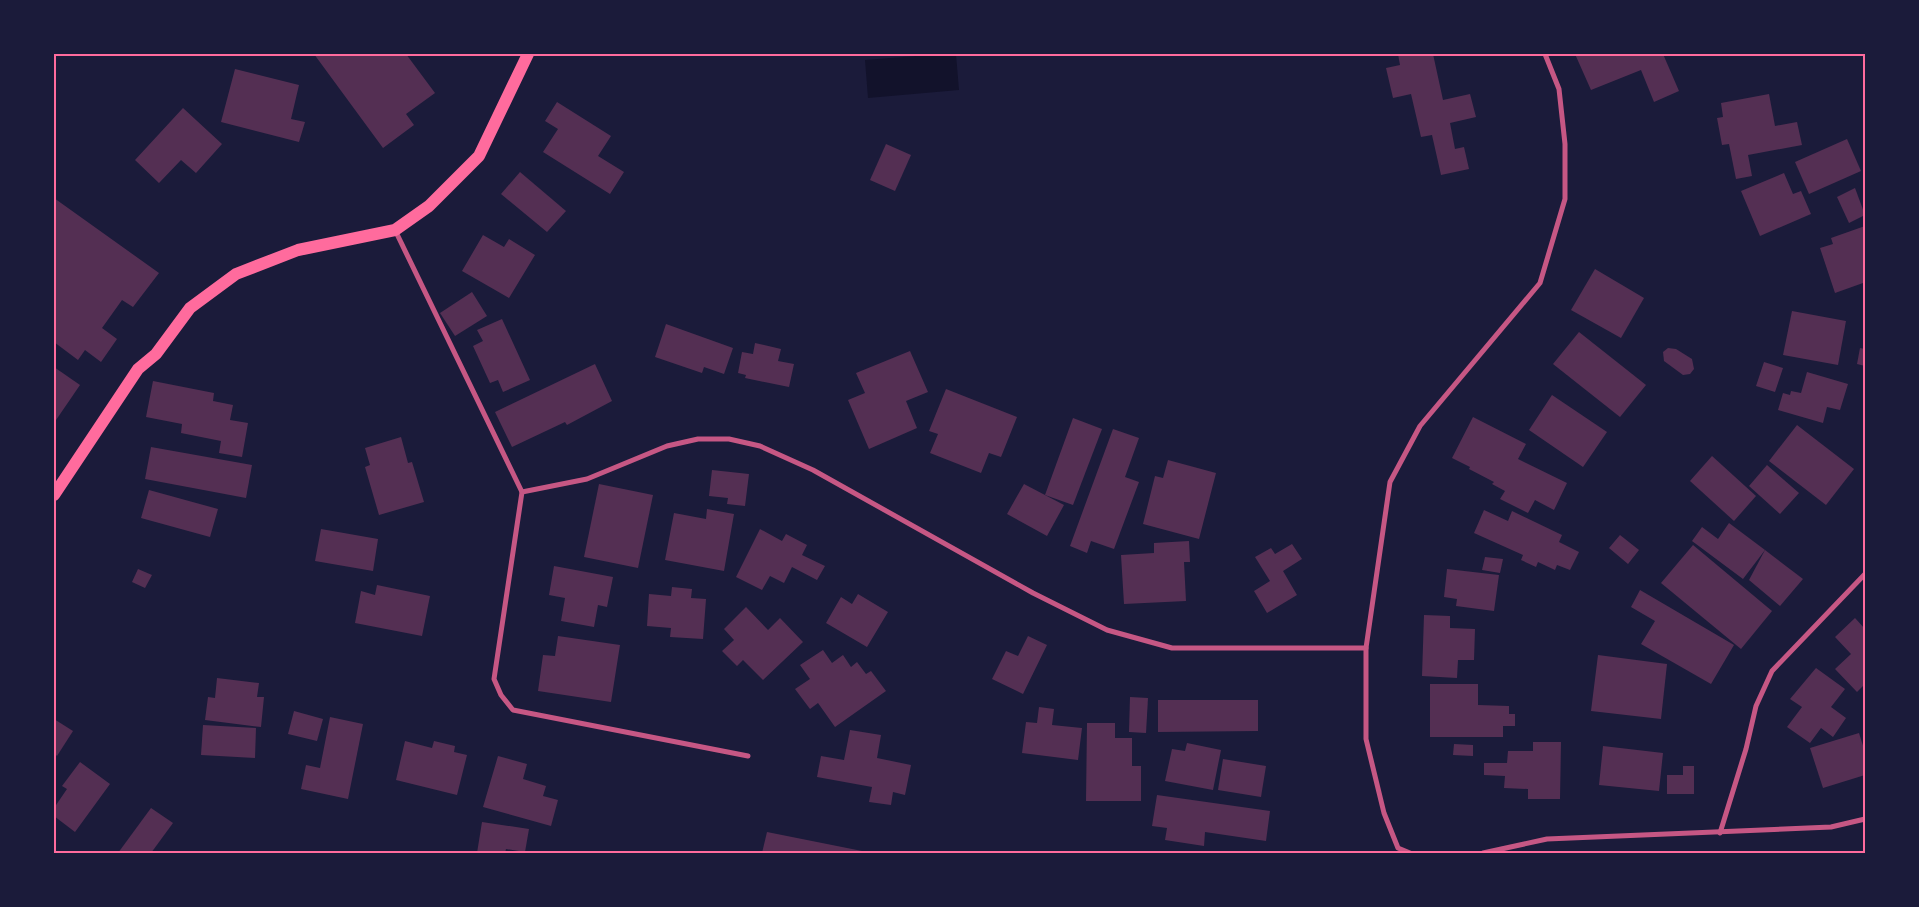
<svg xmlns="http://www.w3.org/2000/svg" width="1919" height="907" font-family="'Noto Sans',sans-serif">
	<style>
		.water { fill: #12122b }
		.building { fill: #542f53 }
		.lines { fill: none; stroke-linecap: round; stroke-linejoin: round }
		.minor { stroke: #c65784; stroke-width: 5 }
		.primary { stroke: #ff6b9d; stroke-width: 12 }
		.neatline { fill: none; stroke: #ff6b9d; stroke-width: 2 }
	</style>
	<rect width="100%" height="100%" fill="#1b1b3a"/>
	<path class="water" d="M 942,54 L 956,54 L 959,90 L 868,98 L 865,60 Z"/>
	<g class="building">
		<path d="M 314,54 L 406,54 L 435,93 L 406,114 L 414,125 L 383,148 Z"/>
		<path d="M 1398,54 L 1433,54 L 1443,100 L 1470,94 L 1476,117 L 1450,123 L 1455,149 L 1464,147 L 1469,169 L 1441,175 L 1432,135 L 1421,137 L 1411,94 L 1393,98 L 1386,68 L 1400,65 Z"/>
		<path d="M 1575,54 L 1663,54 L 1679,91 L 1654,102 L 1641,70 L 1591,90 Z"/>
		<path d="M 235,69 L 299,85 L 291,119 L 305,122 L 299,142 L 221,122 Z"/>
		<path d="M 1769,94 L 1775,126 L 1797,122 L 1802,145 L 1748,155 L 1752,176 L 1736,179 L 1729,144 L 1722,145 L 1717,118 L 1723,117 L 1721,103 Z"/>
		<path d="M 557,102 L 611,136 L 598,156 L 624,172 L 610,194 L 543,152 L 558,129 L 545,121 Z"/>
		<path d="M 183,108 L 222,144 L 196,173 L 181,160 L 159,183 L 135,160 Z"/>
		<path d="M 1847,139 L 1861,171 L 1809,194 L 1795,162 Z"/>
		<path d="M 886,144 L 911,155 L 895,191 L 870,180 Z"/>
		<path d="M 520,172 L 566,211 L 547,232 L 501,194 Z"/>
		<path d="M 1784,173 L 1793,194 L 1801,191 L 1811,214 L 1760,236 L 1741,191 Z"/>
		<path d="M 1855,188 L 1865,215 L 1849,223 L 1837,197 Z"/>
		<path d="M 54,198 L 159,273 L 133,307 L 122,300 L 102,328 L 117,339 L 101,362 L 85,350 L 78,360 L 54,342 Z"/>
		<path d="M 1865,226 L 1865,288 L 1863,283 L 1835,293 L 1820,248 L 1833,244 L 1831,238 Z"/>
		<path d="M 483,235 L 504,247 L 509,239 L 535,255 L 509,298 L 462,271 Z"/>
		<path d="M 1595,269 L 1644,298 L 1621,338 L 1571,310 Z"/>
		<path d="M 472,292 L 487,316 L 455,336 L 440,313 Z"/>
		<path d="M 1792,311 L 1846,321 L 1838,365 L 1783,355 Z"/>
		<path d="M 502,319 L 530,380 L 503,392 L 498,380 L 490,383 L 473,346 L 483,341 L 477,330 Z"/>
		<path d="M 666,324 L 733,348 L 724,374 L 704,367 L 702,373 L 655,357 Z"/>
		<path d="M 1579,332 L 1646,385 L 1620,417 L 1553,364 Z"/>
		<path d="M 755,343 L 781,349 L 778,361 L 794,364 L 789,387 L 745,378 L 746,375 L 738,373 L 742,352 L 753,354 Z"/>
		<path d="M 1668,348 L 1676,349 L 1692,359 L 1694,369 L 1690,374 L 1683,375 L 1664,361 L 1663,352 Z"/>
		<path d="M 1860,348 L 1865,349 L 1865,366 L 1857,364 Z"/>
		<path d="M 910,351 L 928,392 L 906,401 L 917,428 L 869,449 L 848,400 L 865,393 L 856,373 Z"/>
		<path d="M 1764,362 L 1783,368 L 1775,392 L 1756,386 Z"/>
		<path d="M 595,364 L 612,401 L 567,425 L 565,422 L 512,447 L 495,412 Z"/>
		<path d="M 54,367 L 80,385 L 54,423 Z"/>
		<path d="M 1807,372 L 1848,384 L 1840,410 L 1827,407 L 1823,423 L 1778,410 L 1783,393 L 1790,395 L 1791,391 L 1801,393 Z"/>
		<path d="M 153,381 L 214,393 L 213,401 L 233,405 L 230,420 L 248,423 L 242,457 L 219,453 L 221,441 L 181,433 L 182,424 L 146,417 Z"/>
		<path d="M 946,389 L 1017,417 L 1001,457 L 989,453 L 981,473 L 930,453 L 938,434 L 929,431 Z"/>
		<path d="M 1552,395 L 1607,432 L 1583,467 L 1529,430 Z"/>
		<path d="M 1473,417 L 1526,444 L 1518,459 L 1567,483 L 1554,510 L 1535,500 L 1528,513 L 1500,499 L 1505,491 L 1492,484 L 1494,482 L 1469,469 L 1470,467 L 1452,458 Z"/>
		<path d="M 1073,418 L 1102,429 L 1073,505 L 1045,495 Z"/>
		<path d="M 1797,425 L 1854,469 L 1826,505 L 1769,461 Z"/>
		<path d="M 1113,429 L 1139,438 L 1125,477 L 1139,482 L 1114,549 L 1091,541 L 1087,553 L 1070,546 Z"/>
		<path d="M 401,437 L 408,463 L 412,462 L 424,502 L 379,515 L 365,467 L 370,465 L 365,448 Z"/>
		<path d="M 151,447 L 252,465 L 246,498 L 145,479 Z"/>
		<path d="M 1712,456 L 1756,496 L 1734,521 L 1690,481 Z"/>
		<path d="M 1168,460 L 1216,473 L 1199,539 L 1143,524 L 1155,476 L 1163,478 Z"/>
		<path d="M 1767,465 L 1799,493 L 1780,514 L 1749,486 Z"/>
		<path d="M 712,470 L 749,474 L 745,506 L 727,504 L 728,498 L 709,496 Z"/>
		<path d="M 599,484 L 653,495 L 638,568 L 584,557 Z"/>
		<path d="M 1024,484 L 1064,505 L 1047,536 L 1007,514 Z"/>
		<path d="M 149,490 L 218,509 L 210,537 L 141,518 Z"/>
		<path d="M 707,509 L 734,514 L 724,571 L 665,560 L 674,513 L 706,519 Z"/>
		<path d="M 1484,510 L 1508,521 L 1512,511 L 1562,535 L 1559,542 L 1579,552 L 1570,570 L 1557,565 L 1555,570 L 1538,562 L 1536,567 L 1521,560 L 1523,555 L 1474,533 Z"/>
		<path d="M 1729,523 L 1765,550 L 1743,579 L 1692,541 L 1702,527 L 1718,539 Z"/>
		<path d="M 321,529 L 378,539 L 373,571 L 315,561 Z"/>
		<path d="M 760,529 L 782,541 L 786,534 L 807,545 L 802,555 L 825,566 L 817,580 L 792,567 L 784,583 L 770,576 L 762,590 L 736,577 Z"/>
		<path d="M 1620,535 L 1639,550 L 1628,564 L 1609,548 Z"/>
		<path d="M 1189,541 L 1190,562 L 1184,562 L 1186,601 L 1124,604 L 1121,555 L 1154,553 L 1154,543 Z"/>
		<path d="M 1292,544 L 1302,559 L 1283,571 L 1297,595 L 1267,613 L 1254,591 L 1270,581 L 1255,557 L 1271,548 L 1275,554 Z"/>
		<path d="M 1693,545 L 1772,611 L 1741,649 L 1661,583 Z"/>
		<path d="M 1765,550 L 1803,579 L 1780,606 L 1749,580 Z"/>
		<path d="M 1485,557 L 1503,559 L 1500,573 L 1482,570 Z"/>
		<path d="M 554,566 L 613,577 L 607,607 L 598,605 L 594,627 L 561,621 L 565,598 L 549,595 Z"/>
		<path d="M 138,569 L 152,575 L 145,588 L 132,582 Z"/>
		<path d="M 1447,569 L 1499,575 L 1494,611 L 1456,606 L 1457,599 L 1444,597 Z"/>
		<path d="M 377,585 L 430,596 L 422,636 L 355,623 L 361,591 L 375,595 Z"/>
		<path d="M 672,587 L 692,589 L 691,598 L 706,599 L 703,639 L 670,637 L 671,628 L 647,626 L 649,594 L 671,596 Z"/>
		<path d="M 1640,590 L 1734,645 L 1711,684 L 1641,644 L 1655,621 L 1631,607 Z"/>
		<path d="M 858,594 L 888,612 L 867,647 L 826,623 L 841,597 L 852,604 Z"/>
		<path d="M 746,607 L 768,630 L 780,618 L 803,642 L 763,680 L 743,660 L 737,666 L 722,651 L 734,640 L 724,629 Z"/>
		<path d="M 1424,615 L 1450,616 L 1450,628 L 1475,629 L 1474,660 L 1458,660 L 1457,678 L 1422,676 Z"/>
		<path d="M 1855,618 L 1865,629 L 1865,684 L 1857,692 L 1835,669 L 1851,654 L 1835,637 Z"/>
		<path d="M 558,636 L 620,645 L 611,702 L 538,691 L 543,655 L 555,656 Z"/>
		<path d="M 1028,636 L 1047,645 L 1023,694 L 992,679 L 1006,651 L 1018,656 Z"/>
		<path d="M 823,650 L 832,663 L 843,655 L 851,667 L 857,662 L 866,674 L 871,671 L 886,691 L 835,727 L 818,703 L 810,709 L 795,689 L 810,679 L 800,665 Z"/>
		<path d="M 1598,655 L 1667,664 L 1661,719 L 1591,711 Z"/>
		<path d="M 1816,668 L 1845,689 L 1831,707 L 1846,718 L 1833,737 L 1821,728 L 1810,743 L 1787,727 L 1802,707 L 1790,699 Z"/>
		<path d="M 217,678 L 259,683 L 257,697 L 264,697 L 261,727 L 205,720 L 208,697 L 215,698 Z"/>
		<path d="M 1430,684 L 1478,684 L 1478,705 L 1509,706 L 1509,714 L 1515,714 L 1515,726 L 1503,726 L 1503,737 L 1430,737 Z"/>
		<path d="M 1130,697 L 1148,698 L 1146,733 L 1129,732 Z"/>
		<path d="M 1158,700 L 1258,700 L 1258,731 L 1158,732 Z"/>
		<path d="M 1039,707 L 1054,709 L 1052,725 L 1082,728 L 1078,760 L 1022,753 L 1026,722 L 1037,723 Z"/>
		<path d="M 294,711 L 323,719 L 317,741 L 288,734 Z"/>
		<path d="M 330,717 L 363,724 L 348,799 L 301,789 L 306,765 L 320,768 Z"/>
		<path d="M 54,719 L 73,731 L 57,756 L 54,753 Z"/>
		<path d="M 1087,723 L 1115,723 L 1115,738 L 1132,738 L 1132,766 L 1141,766 L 1141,801 L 1086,801 Z"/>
		<path d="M 203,725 L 256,728 L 255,758 L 201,755 Z"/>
		<path d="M 850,730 L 881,735 L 877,758 L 911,765 L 905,795 L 893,792 L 891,805 L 869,802 L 872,787 L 817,777 L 821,756 L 844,760 Z"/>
		<path d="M 1859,733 L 1865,752 L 1865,775 L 1823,788 L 1810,748 Z"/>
		<path d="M 405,741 L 432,748 L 434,741 L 455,746 L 454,752 L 467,755 L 457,795 L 396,780 Z"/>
		<path d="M 1533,742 L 1561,742 L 1560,799 L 1528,799 L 1528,789 L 1504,788 L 1505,776 L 1484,775 L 1484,763 L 1507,763 L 1508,751 L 1533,751 Z"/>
		<path d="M 1187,743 L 1221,750 L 1213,790 L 1165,781 L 1172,749 L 1185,751 Z"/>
		<path d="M 1454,744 L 1473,745 L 1473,756 L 1453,755 Z"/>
		<path d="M 1603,746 L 1663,753 L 1659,791 L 1599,785 Z"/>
		<path d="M 498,756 L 527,764 L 523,779 L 546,786 L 543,796 L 558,800 L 551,826 L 483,807 Z"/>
		<path d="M 1223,759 L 1266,766 L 1261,797 L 1218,790 Z"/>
		<path d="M 80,762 L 110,784 L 75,832 L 54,816 L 54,808 L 67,789 L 62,786 Z"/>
		<path d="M 1683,766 L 1694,766 L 1694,794 L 1667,794 L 1667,775 L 1683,775 Z"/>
		<path d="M 1157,795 L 1270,811 L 1266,841 L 1205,832 L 1204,846 L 1165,840 L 1167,828 L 1152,826 Z"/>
		<path d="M 151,808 L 173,823 L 151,853 L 118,853 Z"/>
		<path d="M 482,822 L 529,829 L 525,852 L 506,849 L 505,853 L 477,853 Z"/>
		<path d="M 767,832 L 867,852 L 867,853 L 762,853 Z"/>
	</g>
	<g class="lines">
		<g class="minor">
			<path d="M 395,230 L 522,492 L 494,679 L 501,695 L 513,710 L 748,756"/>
			<path d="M 522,492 L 587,479 L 667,446 L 698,439 L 729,439 L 760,446 L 813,470 L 1033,593 L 1107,630 L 1172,648 L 1366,648"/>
			<path d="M 1720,833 L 1746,749 L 1756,706 L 1772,671 L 1865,574"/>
			<path d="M 1410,853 L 1398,848 L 1384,813 L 1366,739 L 1366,648 L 1390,482 L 1420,426 L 1540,283 L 1565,199 L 1565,144 L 1559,89 L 1545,54"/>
			<path d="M 1483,853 L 1547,839 L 1831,827 L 1865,819"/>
		</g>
		<path class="primary" d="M 54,495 L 138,369 L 156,354 L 190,308 L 236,274 L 298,250 L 395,230 L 429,206 L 479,156 L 528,54"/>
	</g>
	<rect width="1919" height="907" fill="none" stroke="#1b1b3a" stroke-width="110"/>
	<rect x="55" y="55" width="1809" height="797" class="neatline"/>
</svg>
